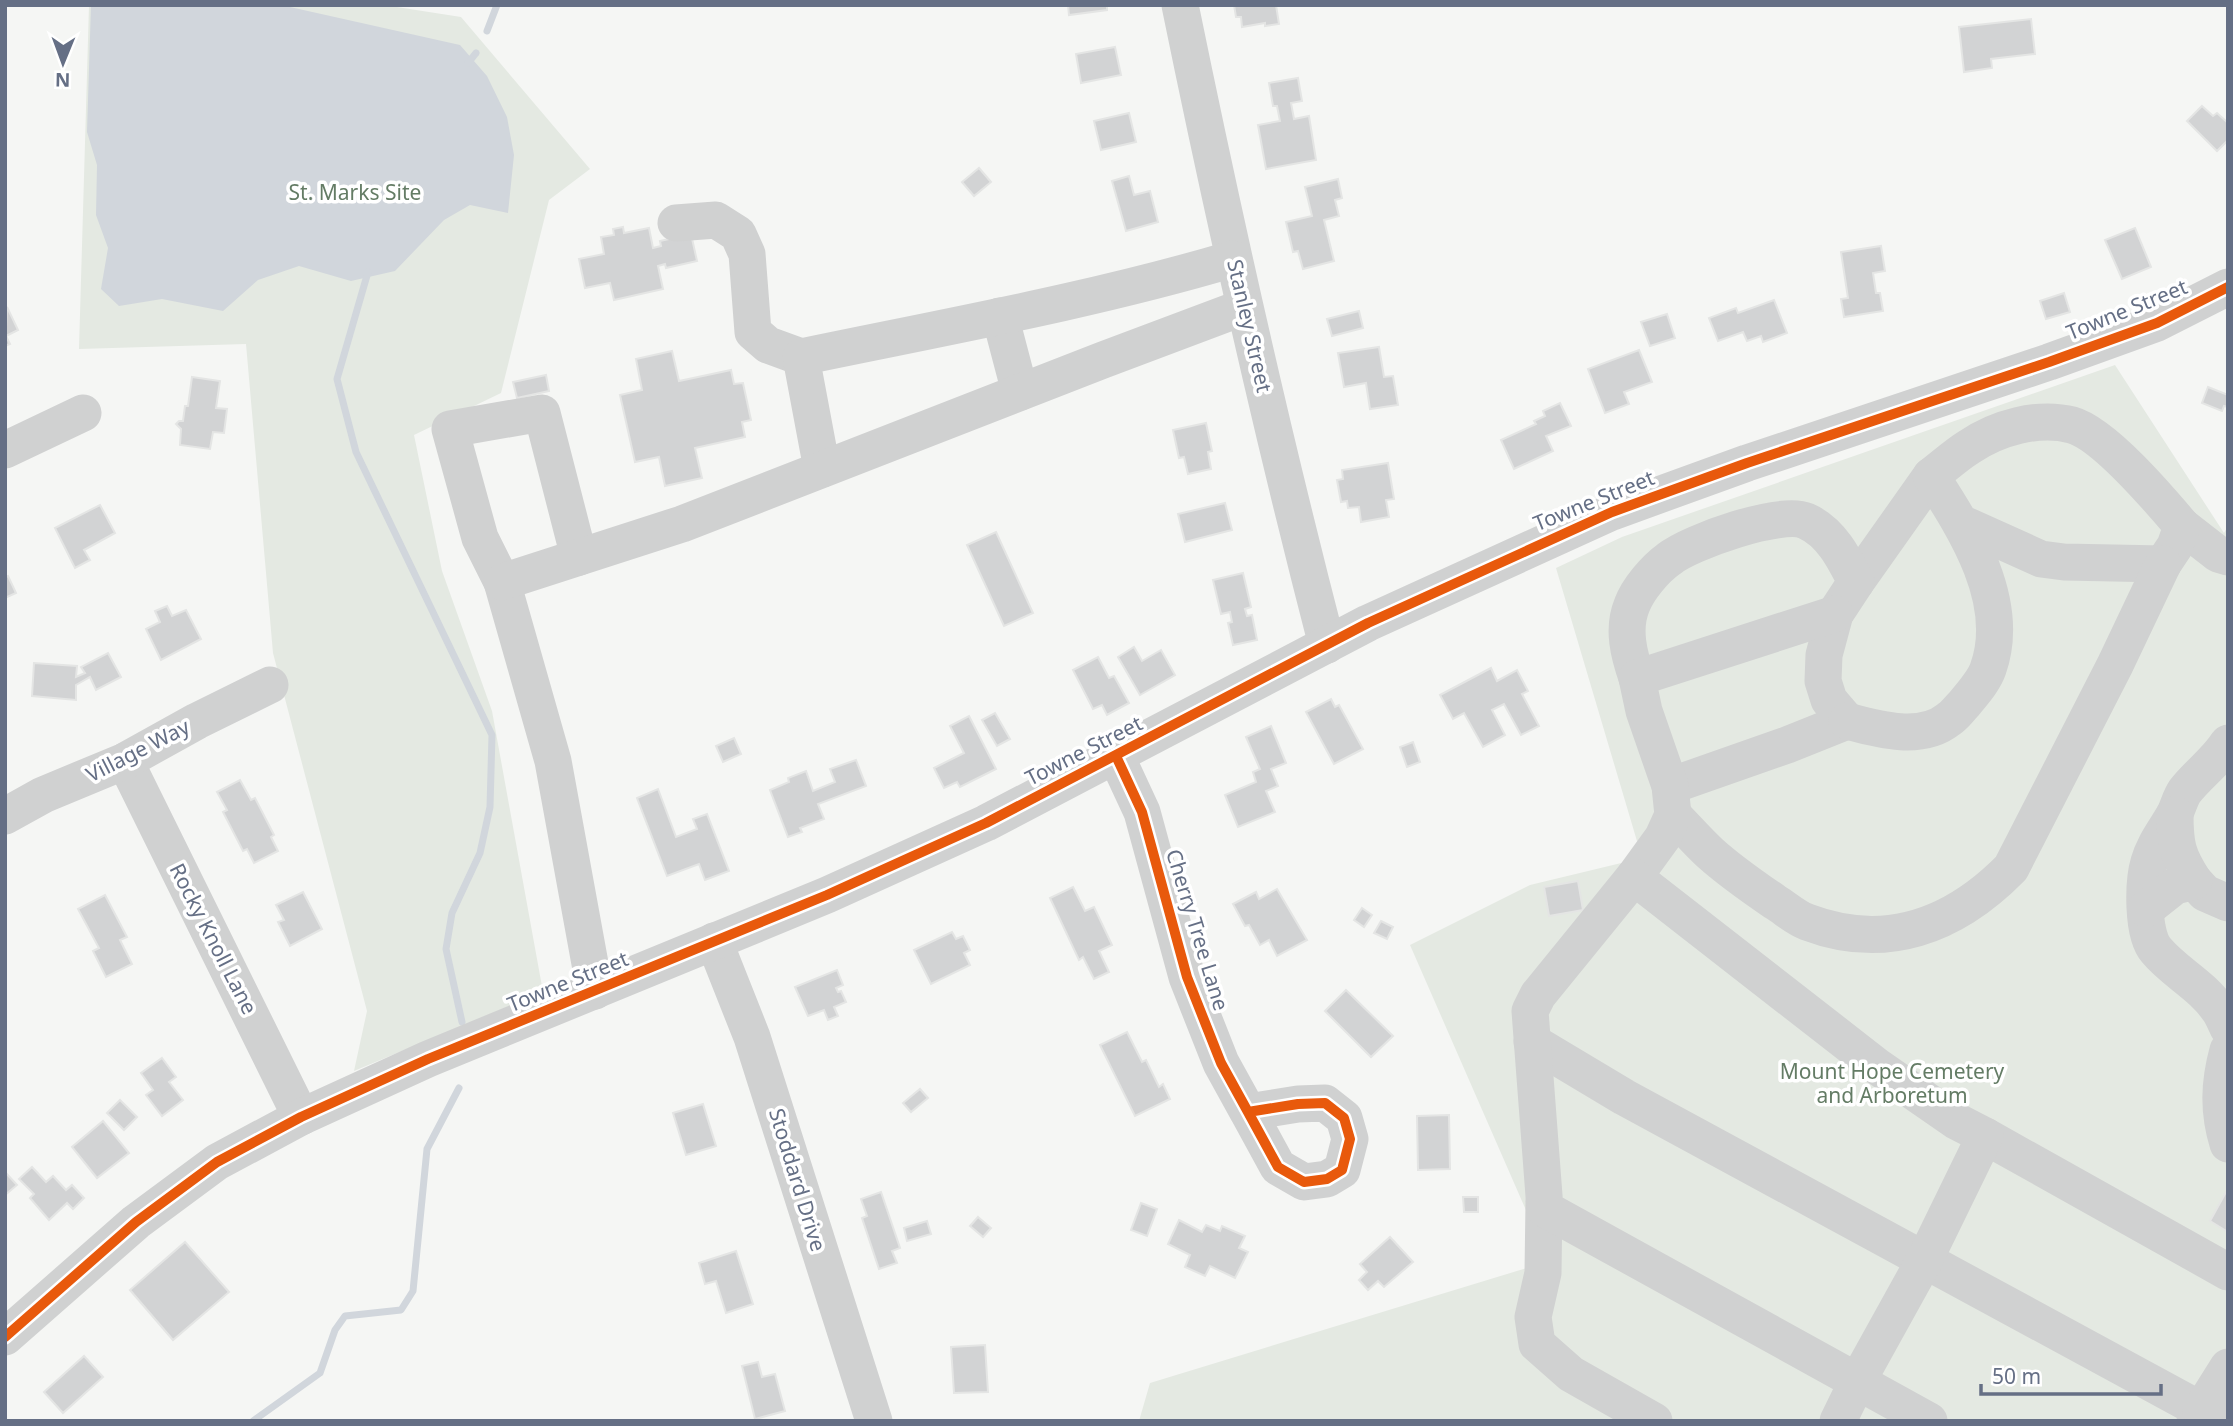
<svg xmlns="http://www.w3.org/2000/svg" width="2233" height="1426" font-family="'Noto Sans',sans-serif">
	<style>
		.green { fill: #e4e9e2 }
		.water { fill: #d1d6dc }
		.lines { fill: none; stroke-linecap: round; stroke-linejoin: round }
		.stream { stroke: #d1d6dc; stroke-width: 7 }
		.building { fill: #d2d3d4; stroke: #e4e5e4; stroke-width: 2 }
		.minor { stroke: #d0d1d1; stroke-width: 37 }
		.cycleway-casing { stroke: #fff; stroke-width: 15 }
		.cycleway { stroke: #e8590c; stroke-width: 10 }
		.labels { text-anchor: middle; stroke-width: 7; stroke-linejoin: round; paint-order: stroke }
		.park-label { font-size: 21px; fill: #647c65; stroke: #fff }
		.street-label { font-size: 21px; fill: #656f85; stroke: #fff }
	</style>
	<rect width="100%" height="100%" fill="#f5f6f4"/>
	<g class="green">
		<path d="M 89,5 L 384,5 L 461,17 L 590,169 L 549,200 L 501,393 L 414,435 L 442,571 L 492,711 L 543,992 L 354,1071 L 367,1011 L 273,653 L 246,344 L 79,349 Z"/>
		<path d="M 2115,365 L 2224,533 L 2228,526 L 2228,1421 L 1139,1421 L 1150,1383 L 1530,1267 L 1529,1217 L 1410,945 L 1530,885 L 1642,858 L 1556,568 L 1622,537 Z"/>
	</g>
	<path class="water" d="M 91,5 L 281,5 L 460,45 L 487,76 L 507,117 L 514,155 L 508,213 L 470,205 L 444,220 L 395,271 L 351,281 L 299,266 L 258,280 L 223,311 L 162,299 L 119,306 L 101,289 L 108,248 L 96,215 L 97,165 L 87,132 Z"/>
	<g class="lines">
		<g class="stream">
			<path d="M 487,31 L 497,5"/>
			<path d="M 468,63 L 476,53"/>
			<path d="M 368,272 L 337,379 L 356,452 L 492,735 L 490,807 L 480,853 L 452,913 L 446,949 L 462,1022"/>
			<path d="M 253,1421 L 320,1373 L 335,1330 L 345,1316 L 401,1310 L 413,1291 L 427,1149 L 459,1088"/>
		</g>
	</g>
	<g class="building">
		<path d="M 1068,5 L 1107,5 L 1107,10 L 1069,15 Z"/>
		<path d="M 1234,5 L 1276,5 L 1279,24 L 1265,26 L 1265,23 L 1242,27 L 1241,17 L 1236,17 Z"/>
		<path d="M 2031,19 L 2035,54 L 1991,59 L 1992,68 L 1964,72 L 1959,27 Z"/>
		<path d="M 1115,47 L 1121,75 L 1081,83 L 1076,54 Z"/>
		<path d="M 1298,78 L 1302,101 L 1291,103 L 1294,119 L 1309,116 L 1316,160 L 1266,169 L 1258,125 L 1280,121 L 1277,106 L 1273,106 L 1269,83 Z"/>
		<path d="M 2202,106 L 2213,116 L 2217,113 L 2228,123 L 2228,140 L 2217,151 L 2187,121 Z"/>
		<path d="M 1129,113 L 1136,142 L 1101,150 L 1094,121 Z"/>
		<path d="M 979,168 L 991,182 L 974,196 L 962,182 Z"/>
		<path d="M 1129,176 L 1134,195 L 1150,191 L 1158,222 L 1126,231 L 1112,181 Z"/>
		<path d="M 1338,179 L 1342,198 L 1335,200 L 1339,216 L 1324,220 L 1334,261 L 1303,269 L 1298,251 L 1293,252 L 1286,222 L 1312,216 L 1305,187 Z"/>
		<path d="M 623,227 L 624,233 L 649,228 L 653,248 L 661,246 L 660,241 L 691,234 L 697,261 L 666,268 L 665,264 L 658,266 L 663,289 L 614,300 L 610,283 L 585,288 L 579,259 L 604,254 L 601,237 L 614,235 L 613,229 Z"/>
		<path d="M 2135,228 L 2151,267 L 2122,279 L 2105,240 Z"/>
		<path d="M 1881,246 L 1885,271 L 1873,273 L 1876,293 L 1880,293 L 1883,311 L 1844,317 L 1841,299 L 1848,298 L 1841,252 Z"/>
		<path d="M 2064,293 L 2070,312 L 2046,319 L 2040,301 Z"/>
		<path d="M 1774,300 L 1787,333 L 1763,342 L 1761,336 L 1747,341 L 1743,332 L 1718,341 L 1709,318 L 1736,308 L 1738,313 Z"/>
		<path d="M 7,307 L 18,330 L 6,336 L 10,344 L 5,346 Z"/>
		<path d="M 1359,311 L 1363,328 L 1332,336 L 1327,319 Z"/>
		<path d="M 1667,314 L 1675,338 L 1650,346 L 1641,322 Z"/>
		<path d="M 1379,347 L 1384,377 L 1393,376 L 1398,405 L 1370,409 L 1366,383 L 1344,387 L 1338,353 Z"/>
		<path d="M 1639,350 L 1652,382 L 1624,392 L 1629,404 L 1605,413 L 1588,369 Z"/>
		<path d="M 672,351 L 679,381 L 731,370 L 734,384 L 743,383 L 751,420 L 742,422 L 745,437 L 695,448 L 702,478 L 665,486 L 659,457 L 635,462 L 620,395 L 642,390 L 636,359 Z"/>
		<path d="M 546,375 L 549,391 L 517,398 L 513,382 Z"/>
		<path d="M 192,377 L 220,381 L 216,408 L 227,409 L 224,433 L 213,432 L 210,449 L 180,445 L 181,429 L 176,424 L 179,421 L 183,421 L 185,406 L 188,406 Z"/>
		<path d="M 2208,387 L 2228,395 L 2228,407 L 2224,406 L 2222,411 L 2202,403 Z"/>
		<path d="M 1560,403 L 1571,426 L 1546,436 L 1553,451 L 1514,469 L 1501,440 L 1536,424 L 1534,421 L 1545,416 L 1543,411 Z"/>
		<path d="M 1206,423 L 1212,451 L 1208,452 L 1211,469 L 1188,474 L 1184,457 L 1179,458 L 1173,430 Z"/>
		<path d="M 1388,463 L 1394,499 L 1386,500 L 1389,517 L 1361,522 L 1359,507 L 1348,508 L 1347,501 L 1341,502 L 1337,480 L 1343,479 L 1342,470 Z"/>
		<path d="M 1225,503 L 1232,530 L 1185,542 L 1178,514 Z"/>
		<path d="M 100,505 L 115,533 L 84,550 L 90,560 L 75,568 L 55,528 Z"/>
		<path d="M 996,532 L 1033,613 L 1004,626 L 967,545 Z"/>
		<path d="M 1243,573 L 1251,607 L 1245,609 L 1247,616 L 1252,615 L 1257,640 L 1233,645 L 1228,623 L 1232,622 L 1230,612 L 1221,614 L 1213,580 Z"/>
		<path d="M 8,576 L 16,593 L 5,598 L 5,577 Z"/>
		<path d="M 167,606 L 172,616 L 186,610 L 201,639 L 161,660 L 146,629 L 160,622 L 155,611 Z"/>
		<path d="M 1134,647 L 1142,661 L 1161,650 L 1175,675 L 1140,695 L 1118,657 Z"/>
		<path d="M 108,653 L 121,677 L 96,690 L 90,677 L 76,685 L 76,700 L 32,696 L 34,663 L 77,666 L 76,677 L 85,673 L 81,667 Z"/>
		<path d="M 1098,657 L 1109,678 L 1114,676 L 1129,703 L 1107,715 L 1102,705 L 1093,709 L 1073,670 Z"/>
		<path d="M 1491,668 L 1497,681 L 1517,670 L 1528,691 L 1522,694 L 1539,726 L 1521,735 L 1504,704 L 1492,710 L 1505,735 L 1483,747 L 1464,713 L 1453,719 L 1440,695 Z"/>
		<path d="M 1331,699 L 1335,707 L 1339,705 L 1363,749 L 1334,764 L 1306,712 Z"/>
		<path d="M 995,713 L 1010,739 L 997,746 L 982,720 Z"/>
		<path d="M 969,716 L 996,769 L 960,787 L 957,782 L 944,788 L 934,768 L 964,753 L 950,726 Z"/>
		<path d="M 1271,726 L 1286,763 L 1271,769 L 1278,786 L 1266,791 L 1275,812 L 1238,827 L 1225,795 L 1256,782 L 1253,772 L 1260,769 L 1246,737 Z"/>
		<path d="M 734,738 L 741,754 L 723,762 L 716,746 Z"/>
		<path d="M 1413,742 L 1420,762 L 1407,767 L 1400,747 Z"/>
		<path d="M 856,760 L 866,786 L 818,804 L 824,819 L 800,828 L 802,832 L 788,837 L 770,790 L 789,782 L 788,778 L 806,771 L 813,791 L 835,782 L 830,769 Z"/>
		<path d="M 240,780 L 251,800 L 255,798 L 274,835 L 271,837 L 278,851 L 254,863 L 247,849 L 243,851 L 223,812 L 227,810 L 217,792 Z"/>
		<path d="M 658,789 L 676,837 L 697,829 L 693,819 L 707,814 L 729,871 L 705,880 L 699,864 L 667,876 L 637,798 Z"/>
		<path d="M 1578,881 L 1583,910 L 1549,916 L 1544,887 Z"/>
		<path d="M 1073,887 L 1085,911 L 1094,907 L 1112,945 L 1099,951 L 1109,972 L 1094,979 L 1083,957 L 1079,960 L 1050,898 Z"/>
		<path d="M 1277,889 L 1307,940 L 1277,956 L 1269,940 L 1260,945 L 1249,925 L 1245,926 L 1233,904 L 1256,892 L 1259,899 Z"/>
		<path d="M 303,892 L 322,929 L 290,946 L 278,922 L 284,920 L 276,905 Z"/>
		<path d="M 105,895 L 127,937 L 120,940 L 132,964 L 106,977 L 93,951 L 99,948 L 78,909 Z"/>
		<path d="M 1362,908 L 1372,915 L 1364,927 L 1354,920 Z"/>
		<path d="M 1381,921 L 1393,927 L 1387,939 L 1374,933 Z"/>
		<path d="M 952,932 L 956,939 L 963,936 L 970,950 L 964,953 L 970,965 L 931,984 L 914,950 Z"/>
		<path d="M 837,970 L 843,985 L 836,988 L 838,992 L 841,991 L 846,1002 L 834,1007 L 838,1016 L 828,1020 L 824,1010 L 808,1016 L 795,987 Z"/>
		<path d="M 1346,990 L 1393,1036 L 1371,1057 L 1325,1011 Z"/>
		<path d="M 1127,1032 L 1142,1062 L 1146,1060 L 1159,1087 L 1163,1084 L 1170,1099 L 1135,1116 L 1100,1045 Z"/>
		<path d="M 162,1058 L 176,1077 L 169,1082 L 183,1100 L 162,1116 L 146,1095 L 153,1090 L 141,1073 Z"/>
		<path d="M 920,1089 L 928,1098 L 911,1112 L 903,1103 Z"/>
		<path d="M 120,1100 L 137,1117 L 124,1130 L 107,1113 Z"/>
		<path d="M 703,1104 L 716,1146 L 686,1155 L 673,1113 Z"/>
		<path d="M 1449,1115 L 1450,1169 L 1418,1170 L 1417,1116 Z"/>
		<path d="M 103,1121 L 129,1153 L 97,1178 L 72,1147 Z"/>
		<path d="M 32,1167 L 46,1182 L 53,1176 L 66,1190 L 72,1185 L 84,1198 L 73,1209 L 67,1203 L 49,1220 L 30,1198 L 34,1194 L 19,1179 Z"/>
		<path d="M 5,1172 L 17,1185 L 5,1195 Z"/>
		<path d="M 881,1192 L 900,1248 L 892,1251 L 897,1263 L 879,1269 L 862,1218 L 867,1216 L 861,1199 Z"/>
		<path d="M 2226,1192 L 2228,1193 L 2228,1232 L 2210,1221 Z"/>
		<path d="M 1463,1197 L 1478,1197 L 1478,1212 L 1464,1212 Z"/>
		<path d="M 1141,1203 L 1157,1209 L 1147,1236 L 1131,1230 Z"/>
		<path d="M 978,1217 L 991,1228 L 983,1237 L 970,1226 Z"/>
		<path d="M 1179,1220 L 1202,1232 L 1206,1225 L 1220,1231 L 1222,1226 L 1245,1236 L 1239,1248 L 1248,1252 L 1235,1278 L 1210,1266 L 1205,1276 L 1185,1267 L 1190,1255 L 1168,1244 Z"/>
		<path d="M 927,1221 L 931,1234 L 907,1241 L 904,1228 Z"/>
		<path d="M 1390,1237 L 1413,1262 L 1384,1287 L 1378,1281 L 1368,1290 L 1359,1280 L 1367,1272 L 1360,1264 Z"/>
		<path d="M 185,1242 L 229,1292 L 173,1340 L 130,1290 Z"/>
		<path d="M 736,1251 L 753,1304 L 726,1313 L 716,1281 L 705,1284 L 699,1263 Z"/>
		<path d="M 985,1345 L 988,1392 L 954,1393 L 951,1347 Z"/>
		<path d="M 84,1356 L 103,1377 L 63,1413 L 44,1392 Z"/>
		<path d="M 758,1362 L 762,1377 L 775,1374 L 785,1411 L 755,1419 L 742,1366 Z"/>
	</g>
	<g class="lines">
		<g class="minor">
			<path d="M 1180,5 C 1224,220 1272,433 1327,645"/>
			<path d="M 676,223 L 716,220 L 738,234 L 747,254 L 753,332 L 768,345 L 801,357"/>
			<path d="M 1000,316 L 1020,392"/>
			<path d="M 5,450 L 83,413"/>
			<path d="M 822,469 L 801,357 C 945,327 1091,301 1233,259"/>
			<path d="M 2182,526 L 2218,554 L 2228,557"/>
			<path d="M 579,557 L 542,413 L 450,429 L 480,538 L 502,582 L 553,761 L 595,991"/>
			<path d="M 502,582 L 682,524 L 1103,360 L 1244,307"/>
			<path d="M 1856,582 L 1931,476"/>
			<path d="M 1637,678 C 1629,655 1622,629 1632,605 C 1638,589 1655,569 1669,559 C 1690,542 1781,510 1806,521 C 1831,532 1844,558 1856,582 L 1835,614 L 1824,655 L 1823,681 L 1829,700 L 1847,721 L 1787,745 L 1670,786"/>
			<path d="M 1847,721 C 1877,729 1921,742 1949,719 C 1955,715 1959,709 1964,704 C 1972,694 1984,681 1988,669 C 2012,602 1966,530 1931,476 C 1943,467 1956,455 1969,447 C 1997,428 2038,416 2072,425 C 2104,434 2160,500 2182,526 L 2175,546 L 2163,564 L 2064,562 L 2041,559 L 1961,523"/>
			<path d="M 2228,743 C 2216,762 2198,774 2185,791 C 2180,798 2178,808 2174,815 C 2165,831 2154,844 2149,862 C 2143,882 2142,934 2156,950 C 2174,972 2202,985 2218,1009 C 2222,1014 2225,1022 2228,1028"/>
			<path d="M 1116,756 L 1142,812 L 1187,977 L 1221,1063 L 1248,1112 L 1298,1104 L 1325,1103 L 1344,1118 L 1350,1139 L 1342,1170 L 1327,1179 L 1304,1182 L 1278,1167 L 1248,1112"/>
			<path d="M 125,761 L 301,1117"/>
			<path d="M 1673,815 C 1685,827 1697,841 1710,853 C 1730,871 1753,887 1775,902 C 1785,908 1796,918 1807,922 C 1886,952 1954,926 2011,868 L 2115,665 L 2163,564"/>
			<path d="M 5,816 L 43,795 L 125,761 L 197,721 L 270,685"/>
			<path d="M 1634,877 L 1663,837 L 1673,815 L 1670,786 L 1644,711 L 1637,678 L 1835,614"/>
			<path d="M 2194,881 L 2205,893 L 2228,903"/>
			<path d="M 2146,909 L 2175,886 L 2194,881 C 2177,855 2175,844 2175,814"/>
			<path d="M 714,941 L 752,1037 L 874,1421"/>
			<path d="M 1532,1042 L 1624,1097 L 2201,1410 L 2195,1421"/>
			<path d="M 2228,1050 C 2219,1083 2218,1111 2228,1144"/>
			<path d="M 1985,1136 L 2228,1272"/>
			<path d="M 1544,1202 L 1543,1273 L 1533,1317 L 1537,1344 L 1571,1374 L 1654,1421"/>
			<path d="M 5,1337 L 136,1222 L 217,1162 L 301,1117 L 428,1059 L 827,895 L 986,823 L 1368,623 L 1612,512 L 1747,463 L 2049,362 L 2157,323 L 2228,287"/>
			<path d="M 1838,1421 L 1857,1382 L 1924,1261 L 1985,1136 L 1956,1121 L 1878,1067 L 1634,877 L 1538,995 L 1530,1011 L 1545,1209 L 1929,1421"/>
			<path d="M 2220,1421 L 2201,1410 L 2228,1367"/>
		</g>
		<g class="cycleway-casing">
			<g id="cycleway">
				<path d="M 1116,756 L 1142,812 L 1187,977 L 1221,1063 L 1248,1112 L 1298,1104 L 1325,1103 L 1344,1118 L 1350,1139 L 1342,1170 L 1327,1179 L 1304,1182 L 1278,1167 L 1248,1112"/>
				<path d="M 5,1337 L 136,1222 L 217,1162 L 301,1117 L 428,1059 L 827,895 L 986,823 L 1368,623 L 1612,512 L 1747,463 L 2049,362 L 2157,323 L 2228,287"/>
			</g>
		</g>
		<use href="#cycleway" class="cycleway"/>
	</g>
	<g class="labels">
		<g class="park-label">
			<text x="355" y="200">St. Marks Site</text>
			<text x="1892" y="1079">Mount Hope Cemetery<tspan x="1892" dy="24">and Arboretum</tspan></text>
		</g>
		<g class="street-label">
			<text transform="translate(2127 310) rotate(-22)" y="7">Towne Street</text>
			<text transform="translate(1249 326) rotate(77)" y="7">Stanley Street</text>
			<text transform="translate(1594 501) rotate(-22)" y="7">Towne Street</text>
			<text transform="translate(138 751) rotate(-27)" y="7">Village Way</text>
			<text transform="translate(1084 751) rotate(-27)" y="7">Towne Street</text>
			<text transform="translate(1197 930) rotate(73)" y="7">Cherry Tree Lane</text>
			<text transform="translate(213 939) rotate(63)" y="7">Rocky Knoll Lane</text>
			<text transform="translate(568 982) rotate(-22)" y="7">Towne Street</text>
			<text transform="translate(797 1180) rotate(73)" y="7">Stoddard Drive</text>
		</g>
	</g>
	<rect width="2233" height="1426" fill="none" stroke="#656f85" stroke-width="14"/>
	<g transform="translate(63 63) rotate(181)" stroke="#ffffff" stroke-width="5" paint-order="stroke">
	<path d="M0-5L12 26L0 18L-12 26Z" fill="#656f85"/>
	<text y="-10" font-size="19" font-weight="bold" text-anchor="middle" fill="#656f85">N</text>
	</g>
	<path d="M1981 1384v10h180v-10" fill="none" stroke="#656f85" stroke-width="3.5"/>
	<text x="1992" y="1384" font-size="21" fill="#656f85" stroke="#ffffff" stroke-width="5" paint-order="stroke">50 m</text>
</svg>
